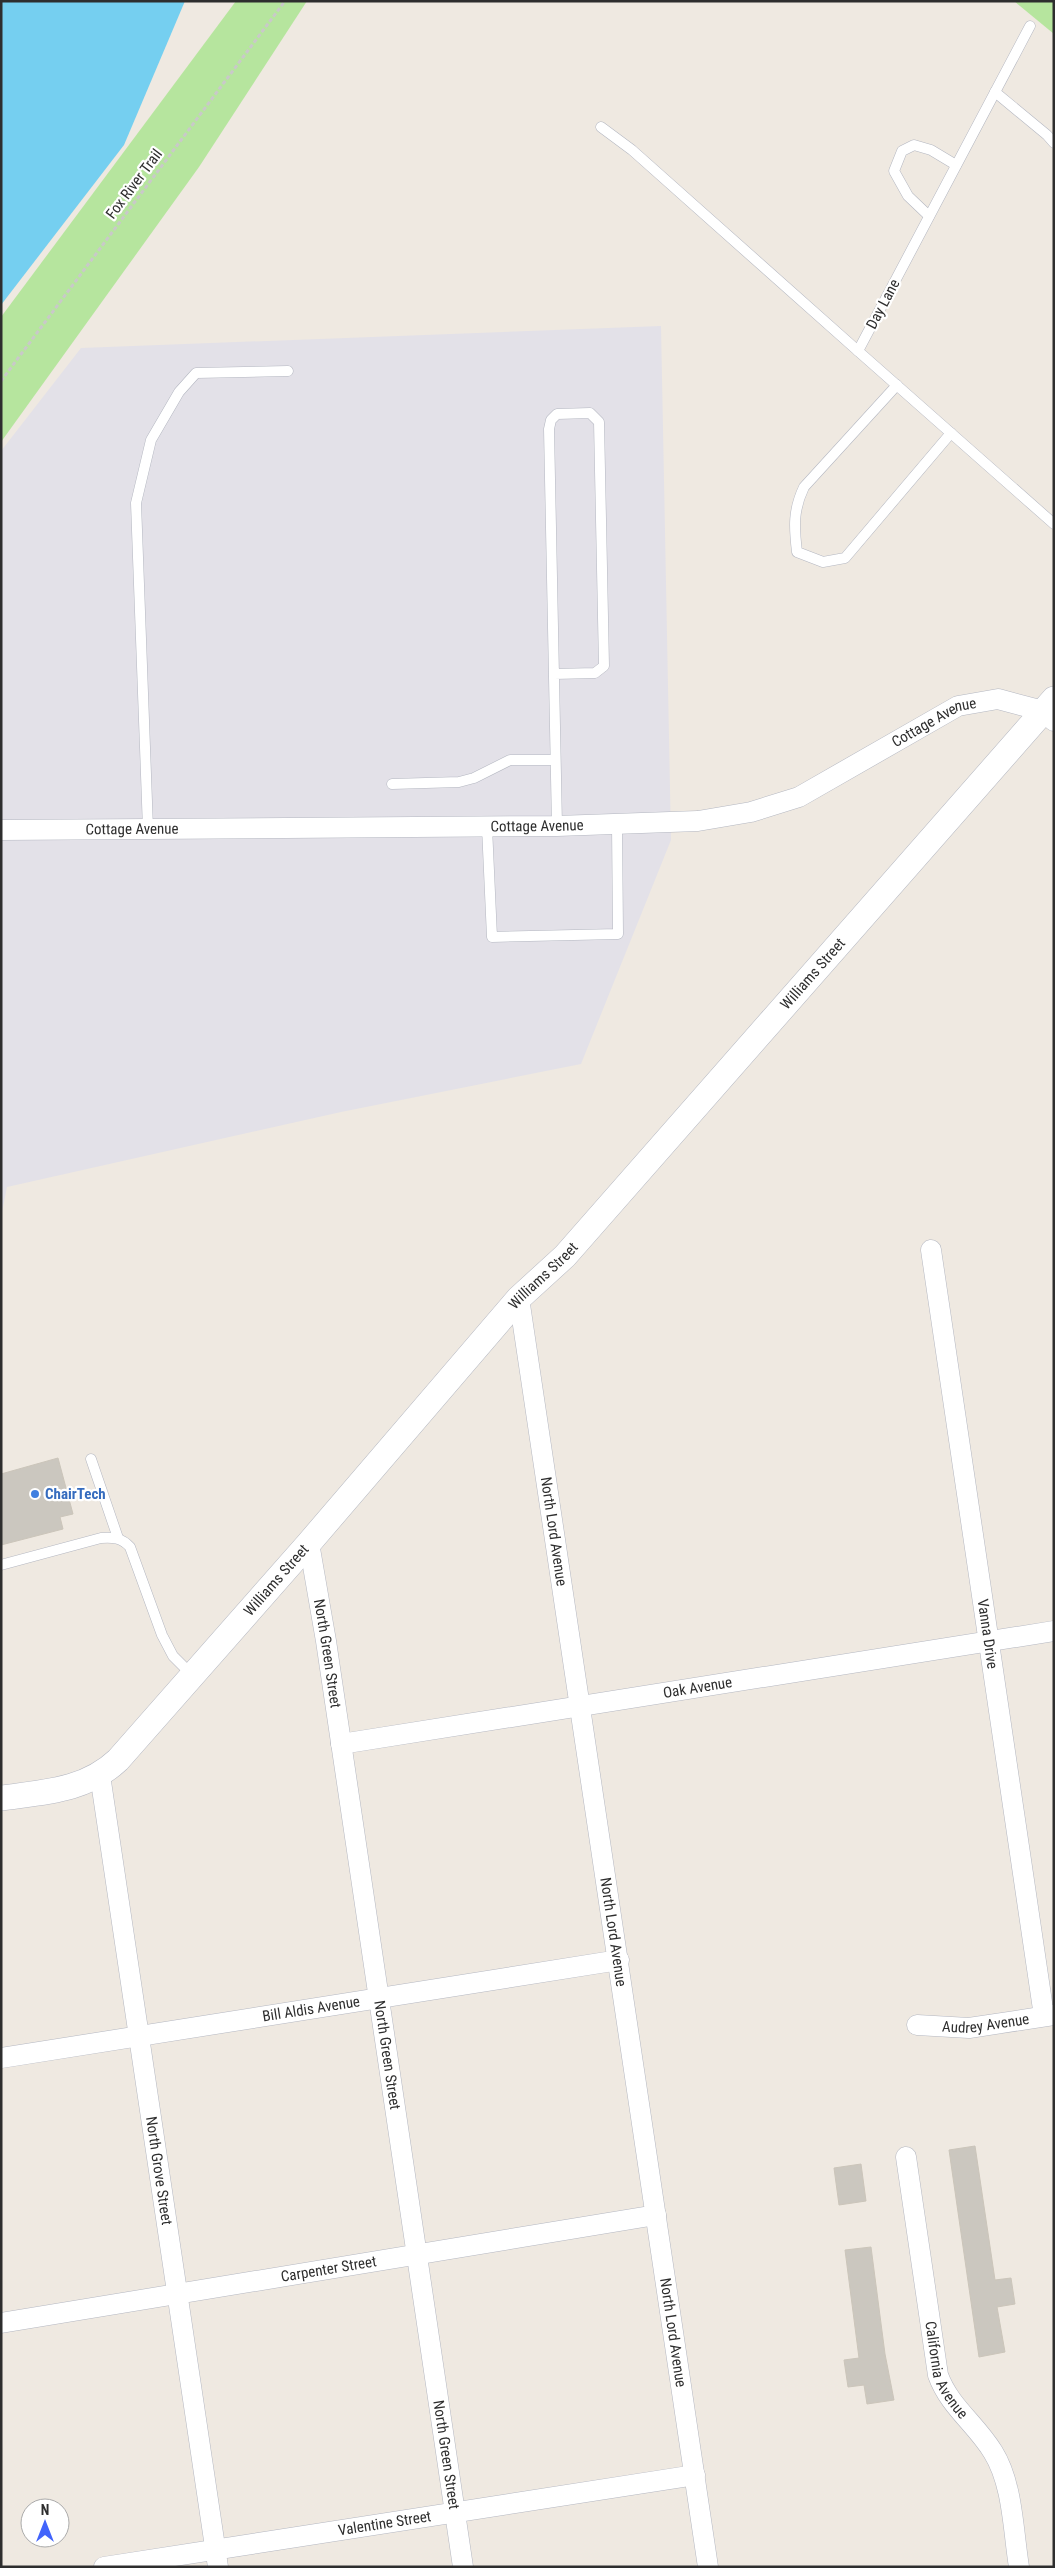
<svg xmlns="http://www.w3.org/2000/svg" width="1055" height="2568" font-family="'Roboto Condensed',sans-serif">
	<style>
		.industrial { fill: #e3e1e8 }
		.green { fill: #b6e59e }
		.water { fill: #75cff0 }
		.building { fill: #cbc7bf; stroke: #cbc5ba }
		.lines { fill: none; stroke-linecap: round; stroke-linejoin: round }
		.service-casing { stroke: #b4b7c1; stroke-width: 11 }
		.minor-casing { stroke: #b4b7c1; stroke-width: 21 }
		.tertiary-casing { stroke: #b4b7c1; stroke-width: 26 }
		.path { stroke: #c9c9c9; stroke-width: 3; stroke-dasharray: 4 2.5; stroke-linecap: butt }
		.service { stroke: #fff; stroke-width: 10 }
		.minor { stroke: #fff; stroke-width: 20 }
		.tertiary { stroke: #fff; stroke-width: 25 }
		.shop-dot { fill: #3f7fe0; stroke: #fff; stroke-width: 2 }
		.labels { text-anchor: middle; stroke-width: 4.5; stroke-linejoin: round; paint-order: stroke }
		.street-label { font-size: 15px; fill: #2e2e2e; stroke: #fff }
		.shop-label { font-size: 15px; font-weight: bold; fill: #366cbe; stroke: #fff; text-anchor: start }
	</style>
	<rect width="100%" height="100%" fill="#efe9e1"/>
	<path class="industrial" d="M 661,326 L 671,840 L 581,1064 L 341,1112 L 7,1187 L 1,1217 L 1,451 L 81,348 Z"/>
	<g class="green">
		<path d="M 236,1 L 307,1 L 199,167 L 1,442 L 1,317 Z"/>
		<path d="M 1014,1 L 1054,1 L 1054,34 Z"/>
	</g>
	<path class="water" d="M 1,1 L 185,1 L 124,145 L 1,305 Z"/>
	<g class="building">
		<path d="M 58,1458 L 73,1514 L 60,1517 L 63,1529 L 1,1545 L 1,1474 Z"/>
		<path d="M 975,2146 L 995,2280 L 1011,2278 L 1015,2304 L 997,2307 L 1005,2352 L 979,2357 L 949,2150 Z"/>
		<path d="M 861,2164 L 866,2201 L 839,2205 L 834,2168 Z"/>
		<path d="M 871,2247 L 885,2354 L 894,2400 L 867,2404 L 864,2385 L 848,2387 L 844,2360 L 859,2358 L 845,2250 Z"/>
	</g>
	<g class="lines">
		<g class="service-casing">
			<g id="service">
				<path d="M 1030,26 L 858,351 L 1054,524"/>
				<path d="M 995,92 L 1047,135 L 1054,143"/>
				<path d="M 601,127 L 632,150 L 858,351"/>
				<path d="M 929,216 L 908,196 L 894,171 L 902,151 L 914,145 L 931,150 L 956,165"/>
				<path d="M 897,385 L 804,487 C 793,510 794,527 797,552 L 823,562 L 845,558 L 951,433"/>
				<path d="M 554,674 L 595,673 L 604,666 L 599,422 L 590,413 L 557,414 L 551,420 L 549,429 C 552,561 554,694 557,826"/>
				<path d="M 392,784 L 459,782 L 474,778 L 510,760 L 555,760"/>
				<path d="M 487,827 L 492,937 L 618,934 L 617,825"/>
				<path d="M 148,829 L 136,503 L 151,440 L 179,392 L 196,373 L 288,371"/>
				<path d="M 91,1459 L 118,1538"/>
				<path d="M 1,1565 L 101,1538 C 113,1537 122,1538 130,1547 L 162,1635 L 173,1656 L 192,1675"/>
			</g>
		</g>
		<g class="minor-casing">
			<g id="minor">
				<path id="s1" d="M 1,830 L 557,826 L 698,821 L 751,812 L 799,797 L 958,706 L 998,699 L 1043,711 L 1054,721"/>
				<path id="s2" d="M 931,1250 L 1044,2016"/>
				<path id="s3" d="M 519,1298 L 708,2567"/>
				<path id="s4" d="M 309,1543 L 326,1641 L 463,2567"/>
				<path id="s5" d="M 341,1744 L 1054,1631"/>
				<path id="s6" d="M 100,1775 L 218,2567"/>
				<path id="s7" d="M 917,2025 L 969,2028 L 1054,2015"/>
				<path id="s8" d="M 1,2058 L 619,1960"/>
				<path id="s9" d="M 906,2157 L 938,2375 C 949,2406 976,2424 993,2452 C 1013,2484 1013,2530 1019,2567"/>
				<path id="s10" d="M 1,2323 L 656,2215"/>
				<path id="s11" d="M 104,2567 L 695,2475"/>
			</g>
		</g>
		<g class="tertiary-casing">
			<g id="tertiary">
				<path id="s12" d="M 1,1798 C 44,1792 85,1791 118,1760 L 309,1543 L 519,1298 L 565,1256 L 1054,699"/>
			</g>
		</g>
		<path class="path" d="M 1,381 L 285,1"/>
		<use href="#service" class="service"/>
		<use href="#minor" class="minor"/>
		<use href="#tertiary" class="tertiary"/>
	</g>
	<circle class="shop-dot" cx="35" cy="1494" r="5"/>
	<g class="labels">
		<g class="street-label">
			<text transform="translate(134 184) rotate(-53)" y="5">Fox River Trail</text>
			<text transform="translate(883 304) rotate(-62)" y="5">Day Lane</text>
			<text dy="5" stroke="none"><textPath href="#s1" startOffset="956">Cottage Avenue</textPath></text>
			<text dy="5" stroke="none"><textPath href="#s1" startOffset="536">Cottage Avenue</textPath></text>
			<text dy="5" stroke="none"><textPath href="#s1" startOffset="131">Cottage Avenue</textPath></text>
			<text dy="5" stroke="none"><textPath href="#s12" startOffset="1175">Williams Street</textPath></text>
			<text dy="5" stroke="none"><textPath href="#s12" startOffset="770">Williams Street</textPath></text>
			<text dy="5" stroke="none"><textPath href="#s3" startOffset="236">North Lord Avenue</textPath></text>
			<text dy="5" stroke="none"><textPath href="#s12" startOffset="365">Williams Street</textPath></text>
			<text dy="5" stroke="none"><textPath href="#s2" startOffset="388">Vanna Drive</textPath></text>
			<text dy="5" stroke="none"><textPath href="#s4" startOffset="112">North Green Street</textPath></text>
			<text dy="5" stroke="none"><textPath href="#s5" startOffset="361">Oak Avenue</textPath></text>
			<text dy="5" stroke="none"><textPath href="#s3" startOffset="641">North Lord Avenue</textPath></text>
			<text dy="5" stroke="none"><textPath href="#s8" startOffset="314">Bill Aldis Avenue</textPath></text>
			<text dy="5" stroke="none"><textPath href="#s7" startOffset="69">Audrey Avenue</textPath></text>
			<text dy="5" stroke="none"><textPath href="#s4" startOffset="518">North Green Street</textPath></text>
			<text dy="5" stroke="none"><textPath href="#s6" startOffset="400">North Grove Street</textPath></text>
			<text dy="5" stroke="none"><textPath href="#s10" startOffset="332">Carpenter Street</textPath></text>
			<text dy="5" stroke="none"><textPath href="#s3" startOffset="1046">North Lord Avenue</textPath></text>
			<text dy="5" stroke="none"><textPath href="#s9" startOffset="218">California Avenue</textPath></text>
			<text dy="5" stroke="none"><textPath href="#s4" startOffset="922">North Green Street</textPath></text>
			<text dy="5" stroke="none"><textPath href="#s11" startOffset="284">Valentine Street</textPath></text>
		</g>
		<g class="shop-label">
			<text x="45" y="1499">ChairTech</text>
		</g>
	</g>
	<rect width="1055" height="2568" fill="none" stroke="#2e2e2e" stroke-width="5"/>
	<g transform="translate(45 2523)"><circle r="24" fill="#ffffff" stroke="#ababab"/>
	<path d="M0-4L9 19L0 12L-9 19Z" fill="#4264fb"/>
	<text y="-8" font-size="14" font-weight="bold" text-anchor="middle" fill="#2e2e2e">N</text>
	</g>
</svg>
